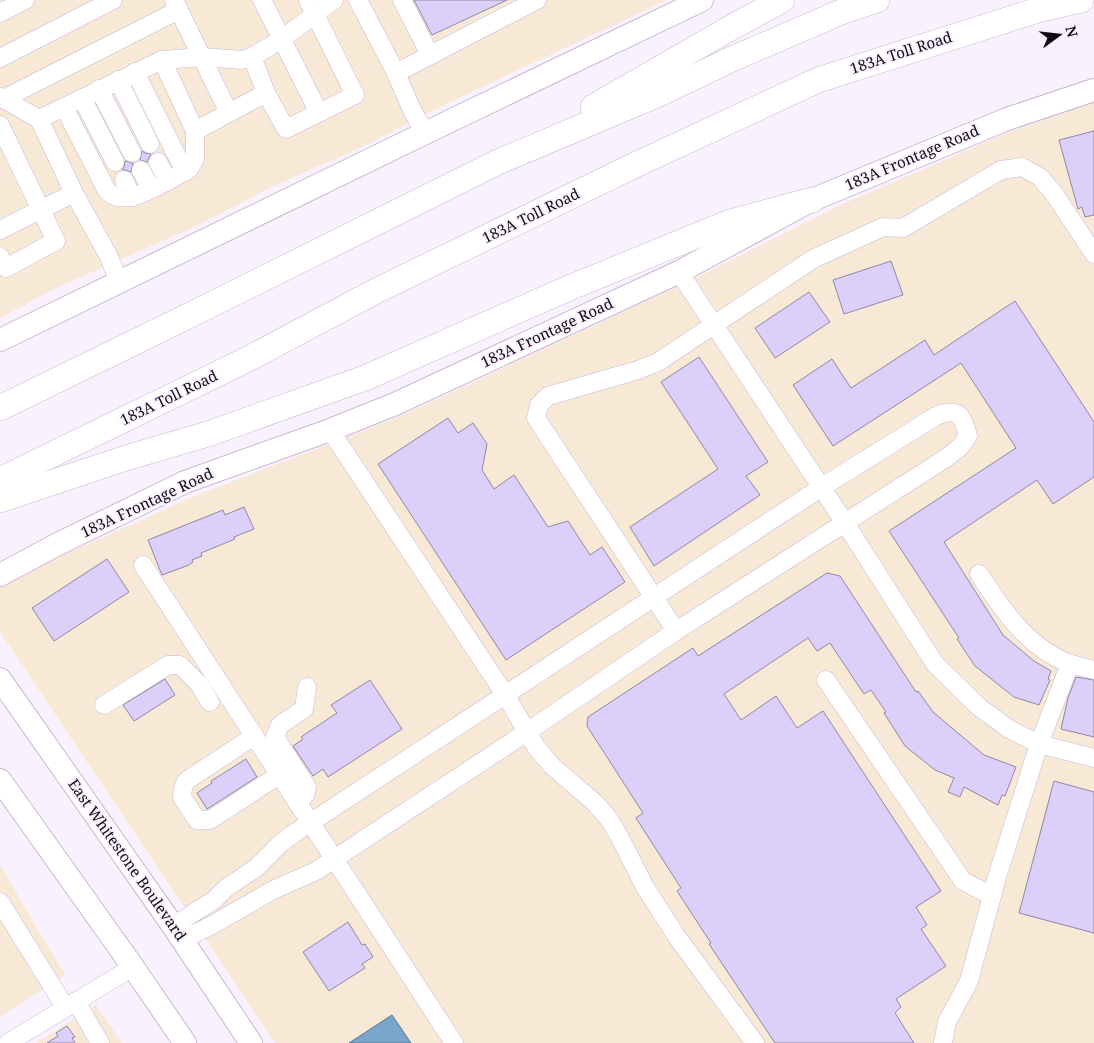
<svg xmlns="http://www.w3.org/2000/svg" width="1094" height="1043" font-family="'Noto Serif',serif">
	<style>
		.commercial { fill: #f7e9d6 }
		.water { fill: #78a5ca; stroke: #597794 }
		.building { fill: #dcd0fa; stroke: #8f87a4 }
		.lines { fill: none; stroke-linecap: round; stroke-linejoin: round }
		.minor-casing { stroke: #c9b7d4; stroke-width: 19 }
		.major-casing { stroke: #c9b7d4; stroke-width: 24 }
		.highway-casing { stroke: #c9b7d4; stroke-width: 26 }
		.minor { stroke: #fff; stroke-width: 18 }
		.major { stroke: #fff; stroke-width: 22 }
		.highway { stroke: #fff; stroke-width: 25 }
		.labels { text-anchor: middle; stroke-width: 4; stroke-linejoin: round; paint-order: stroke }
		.street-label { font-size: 15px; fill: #110b15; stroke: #f9f2fe }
	</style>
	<rect width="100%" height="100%" fill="#f9f2fe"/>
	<g class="commercial">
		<path d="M 0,0 L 667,0 L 446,104 L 364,146 L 276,185 L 190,229 L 58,287 L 0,318 Z"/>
		<path d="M 1094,103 L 1094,1043 L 275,1043 L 0,632 L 0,587 L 43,564 L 190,498 L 403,415 L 702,275 L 834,208 L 1009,132 Z"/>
		<path d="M 0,865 L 65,975 L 0,1017 Z"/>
		<path d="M 96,1005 L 122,1043 L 36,1043 Z"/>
	</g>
	<path class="water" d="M 392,1015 L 411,1043 L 349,1043 Z"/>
	<g class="building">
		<path d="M 414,0 L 507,0 L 432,35 Z"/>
		<path d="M 1094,131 L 1094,215 L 1085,217 L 1082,207 L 1078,209 L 1059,140 Z"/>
		<path d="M 142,151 L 145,153 L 151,154 L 147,162 L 140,160 Z"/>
		<path d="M 125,161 L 133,163 L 131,172 L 125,170 L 122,170 L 124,167 Z"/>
		<path d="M 891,261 L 903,295 L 844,314 L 833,280 Z"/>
		<path d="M 809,292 L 830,322 L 775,358 L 755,328 Z"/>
		<path d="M 1015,301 L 1094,422 L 1094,477 L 1053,504 L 1037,480 L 944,542 L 1003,635 L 1034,661 L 1051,671 L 1048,679 L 1050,680 L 1039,705 L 1014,697 L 975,666 L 957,639 L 959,638 L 889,531 L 1016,448 L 961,363 L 833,446 L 793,385 L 832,359 L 851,388 L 925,340 L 934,355 Z"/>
		<path d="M 699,357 L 768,462 L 746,476 L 760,495 L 654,566 L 630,527 L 718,469 L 661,382 Z"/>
		<path d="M 448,418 L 458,433 L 473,423 L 487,444 L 482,470 L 494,489 L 514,475 L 548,527 L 568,521 L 590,555 L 602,547 L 625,582 L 506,660 L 378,464 Z"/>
		<path d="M 244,507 L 254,529 L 234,537 L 235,539 L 201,553 L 202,556 L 192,560 L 193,562 L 189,565 L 162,575 L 148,540 L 223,510 L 225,515 Z"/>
		<path d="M 107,559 L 129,592 L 54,641 L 32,608 Z"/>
		<path d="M 827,573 L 840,576 L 916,692 L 918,691 L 933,712 L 984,755 L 1016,767 L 1005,796 L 1002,795 L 998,805 L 964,787 L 960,797 L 948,792 L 954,778 L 935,770 L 905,746 L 884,713 L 886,712 L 871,690 L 864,694 L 830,643 L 817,651 L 808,638 L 724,694 L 741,720 L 776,696 L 797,728 L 823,711 L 941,891 L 916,907 L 927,925 L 921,929 L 946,966 L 896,999 L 901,1007 L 895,1013 L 914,1043 L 775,1043 L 709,944 L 711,943 L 677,891 L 681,888 L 636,818 L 643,813 L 587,726 L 588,717 L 693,648 L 698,656 Z"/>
		<path d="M 1076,677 L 1094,680 L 1094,737 L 1061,729 L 1068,698 Z"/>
		<path d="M 165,679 L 175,695 L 134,721 L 123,705 Z"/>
		<path d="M 370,680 L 402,729 L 328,777 L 323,769 L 313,776 L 293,746 L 303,739 L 301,737 L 337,713 L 331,705 Z"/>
		<path d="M 246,759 L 257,777 L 207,809 L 197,793 L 212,783 L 211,781 Z"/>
		<path d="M 1054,781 L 1094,792 L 1094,933 L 1019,913 Z"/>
		<path d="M 348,922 L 362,945 L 365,944 L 373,957 L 362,964 L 365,968 L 329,991 L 303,952 Z"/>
		<path d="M 67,1026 L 75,1037 L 72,1038 L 75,1043 L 47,1043 L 58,1036 L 56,1033 Z"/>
	</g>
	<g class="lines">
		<g class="minor-casing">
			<g id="minor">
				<path d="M 174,0 L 229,113"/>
				<path d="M 262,0 L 319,113"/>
				<path d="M 358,0 L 396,73"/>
				<path d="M 402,0 L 430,55"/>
				<path d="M 0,13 L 25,0"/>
				<path d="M 252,57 L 266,93"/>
				<path d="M 0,58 L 113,0"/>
				<path d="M 162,60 L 195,131 L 266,93 L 286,129 L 355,95 L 308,0"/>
				<path d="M 135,72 L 185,172"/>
				<path d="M 118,80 L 150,144"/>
				<path d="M 99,89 L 132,153"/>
				<path d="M 0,97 L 39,119 L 74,193 L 108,255 L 119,281"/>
				<path d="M 82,98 L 115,162"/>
				<path d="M 3,99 L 179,10"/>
				<path d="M 64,107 L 107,191 C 126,207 148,190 168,181"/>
				<path d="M 39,119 L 162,60 L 202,57 L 242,60 L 252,57 L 283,38 L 334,0"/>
				<path d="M 0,125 L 56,241 L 6,268 L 0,257"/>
				<path d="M 425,133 L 411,108 L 396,73 L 537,0"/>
				<path d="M 158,162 L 168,181 L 189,169 L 195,159 L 195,131"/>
				<path d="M 141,170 L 151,189"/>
				<path d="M 124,180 L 132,197"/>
				<path d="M 0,230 L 74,193"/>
				<path d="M 679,272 L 845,523 L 935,664 L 979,707 L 1009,729 L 1039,744 L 1094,758"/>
				<path d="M 330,430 L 506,696 L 536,747 L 552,766 L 595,803 L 609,819 L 619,836 L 645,887 L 677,937 L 755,1043"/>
				<path d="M 143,565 L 454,1043"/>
				<path d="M 979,574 C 1002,609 1026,646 1068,663 C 1076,666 1085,668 1094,670"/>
				<path d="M 676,631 L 536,418 L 539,405 L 548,396 L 638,370 L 658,362 L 813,259 L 883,227 L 903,228 L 1001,170 L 1022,167 L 1040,177 L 1055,195 L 1094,254"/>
				<path d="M 826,680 L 963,881 L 992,896"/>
				<path d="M 104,705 L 168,665 L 180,665 L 199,684 L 210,702"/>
				<path d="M 254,736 L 186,781 L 183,788 L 182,797 L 197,820 L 210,820 L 279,775"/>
				<path d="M 297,803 L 305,795 L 307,787 L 275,737 L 280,725 L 304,709 L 307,687"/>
				<path d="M 0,902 L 65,1007"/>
				<path d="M 173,926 L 214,900 L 226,888 L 256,868 L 281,843 L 293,834 L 822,487 L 936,416 C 958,407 963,415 968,436 L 960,447 L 946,458 L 676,631 L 527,732 L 316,871 L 273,890 L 212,925 L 182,940"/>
				<path d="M 76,1001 L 100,1043"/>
				<path d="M 8,1043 L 133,967"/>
				<path d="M 943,1043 L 947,1022 L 969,981 L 997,877 L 1039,744 L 1070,664"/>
			</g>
		</g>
		<g class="major-casing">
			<g id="major">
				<path d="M 0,340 L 425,133 L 702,0"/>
				<path d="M 0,575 L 56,545 L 185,482 L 330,430 L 395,404 L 679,272 L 812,200 L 1007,119 L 1094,90"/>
				<path d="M 0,679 L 173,926 L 251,1043"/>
				<path d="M 0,780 L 133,967 L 185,1043"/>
			</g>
		</g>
		<g class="highway-casing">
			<g id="highway">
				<path d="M 593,107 L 734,26 L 782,0"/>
				<path d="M 0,408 L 172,324 L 498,162 L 659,94 L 732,59 L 841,12 L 877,0"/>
				<path d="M 0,480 L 248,359 L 376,291 L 633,166 L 818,80 L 1041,9 L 1081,0"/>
				<path d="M 0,500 L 129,457 L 208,434 L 365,378 L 569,288 L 730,222 L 812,200"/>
			</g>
		</g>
		<use href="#minor" class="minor"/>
		<use href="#major" class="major"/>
		<use href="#highway" class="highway"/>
	</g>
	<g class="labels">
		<g class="street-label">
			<text transform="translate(901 53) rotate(-18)" y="5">183A Toll Road</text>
			<text transform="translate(912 158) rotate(-23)" y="5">183A Frontage Road</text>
			<text transform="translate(531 216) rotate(-26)" y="5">183A Toll Road</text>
			<text transform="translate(547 333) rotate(-25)" y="5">183A Frontage Road</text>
			<text transform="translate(169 398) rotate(-26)" y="5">183A Toll Road</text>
			<text transform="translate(147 503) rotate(-25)" y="5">183A Frontage Road</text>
			<text transform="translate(127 860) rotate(55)" y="5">East Whitestone Boulevard</text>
		</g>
	</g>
	<g transform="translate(1059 35) rotate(75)" stroke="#f9f2fe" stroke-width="4" paint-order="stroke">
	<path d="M0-4L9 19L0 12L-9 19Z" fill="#110b15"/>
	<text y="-8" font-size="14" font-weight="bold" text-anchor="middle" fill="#110b15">N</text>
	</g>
</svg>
